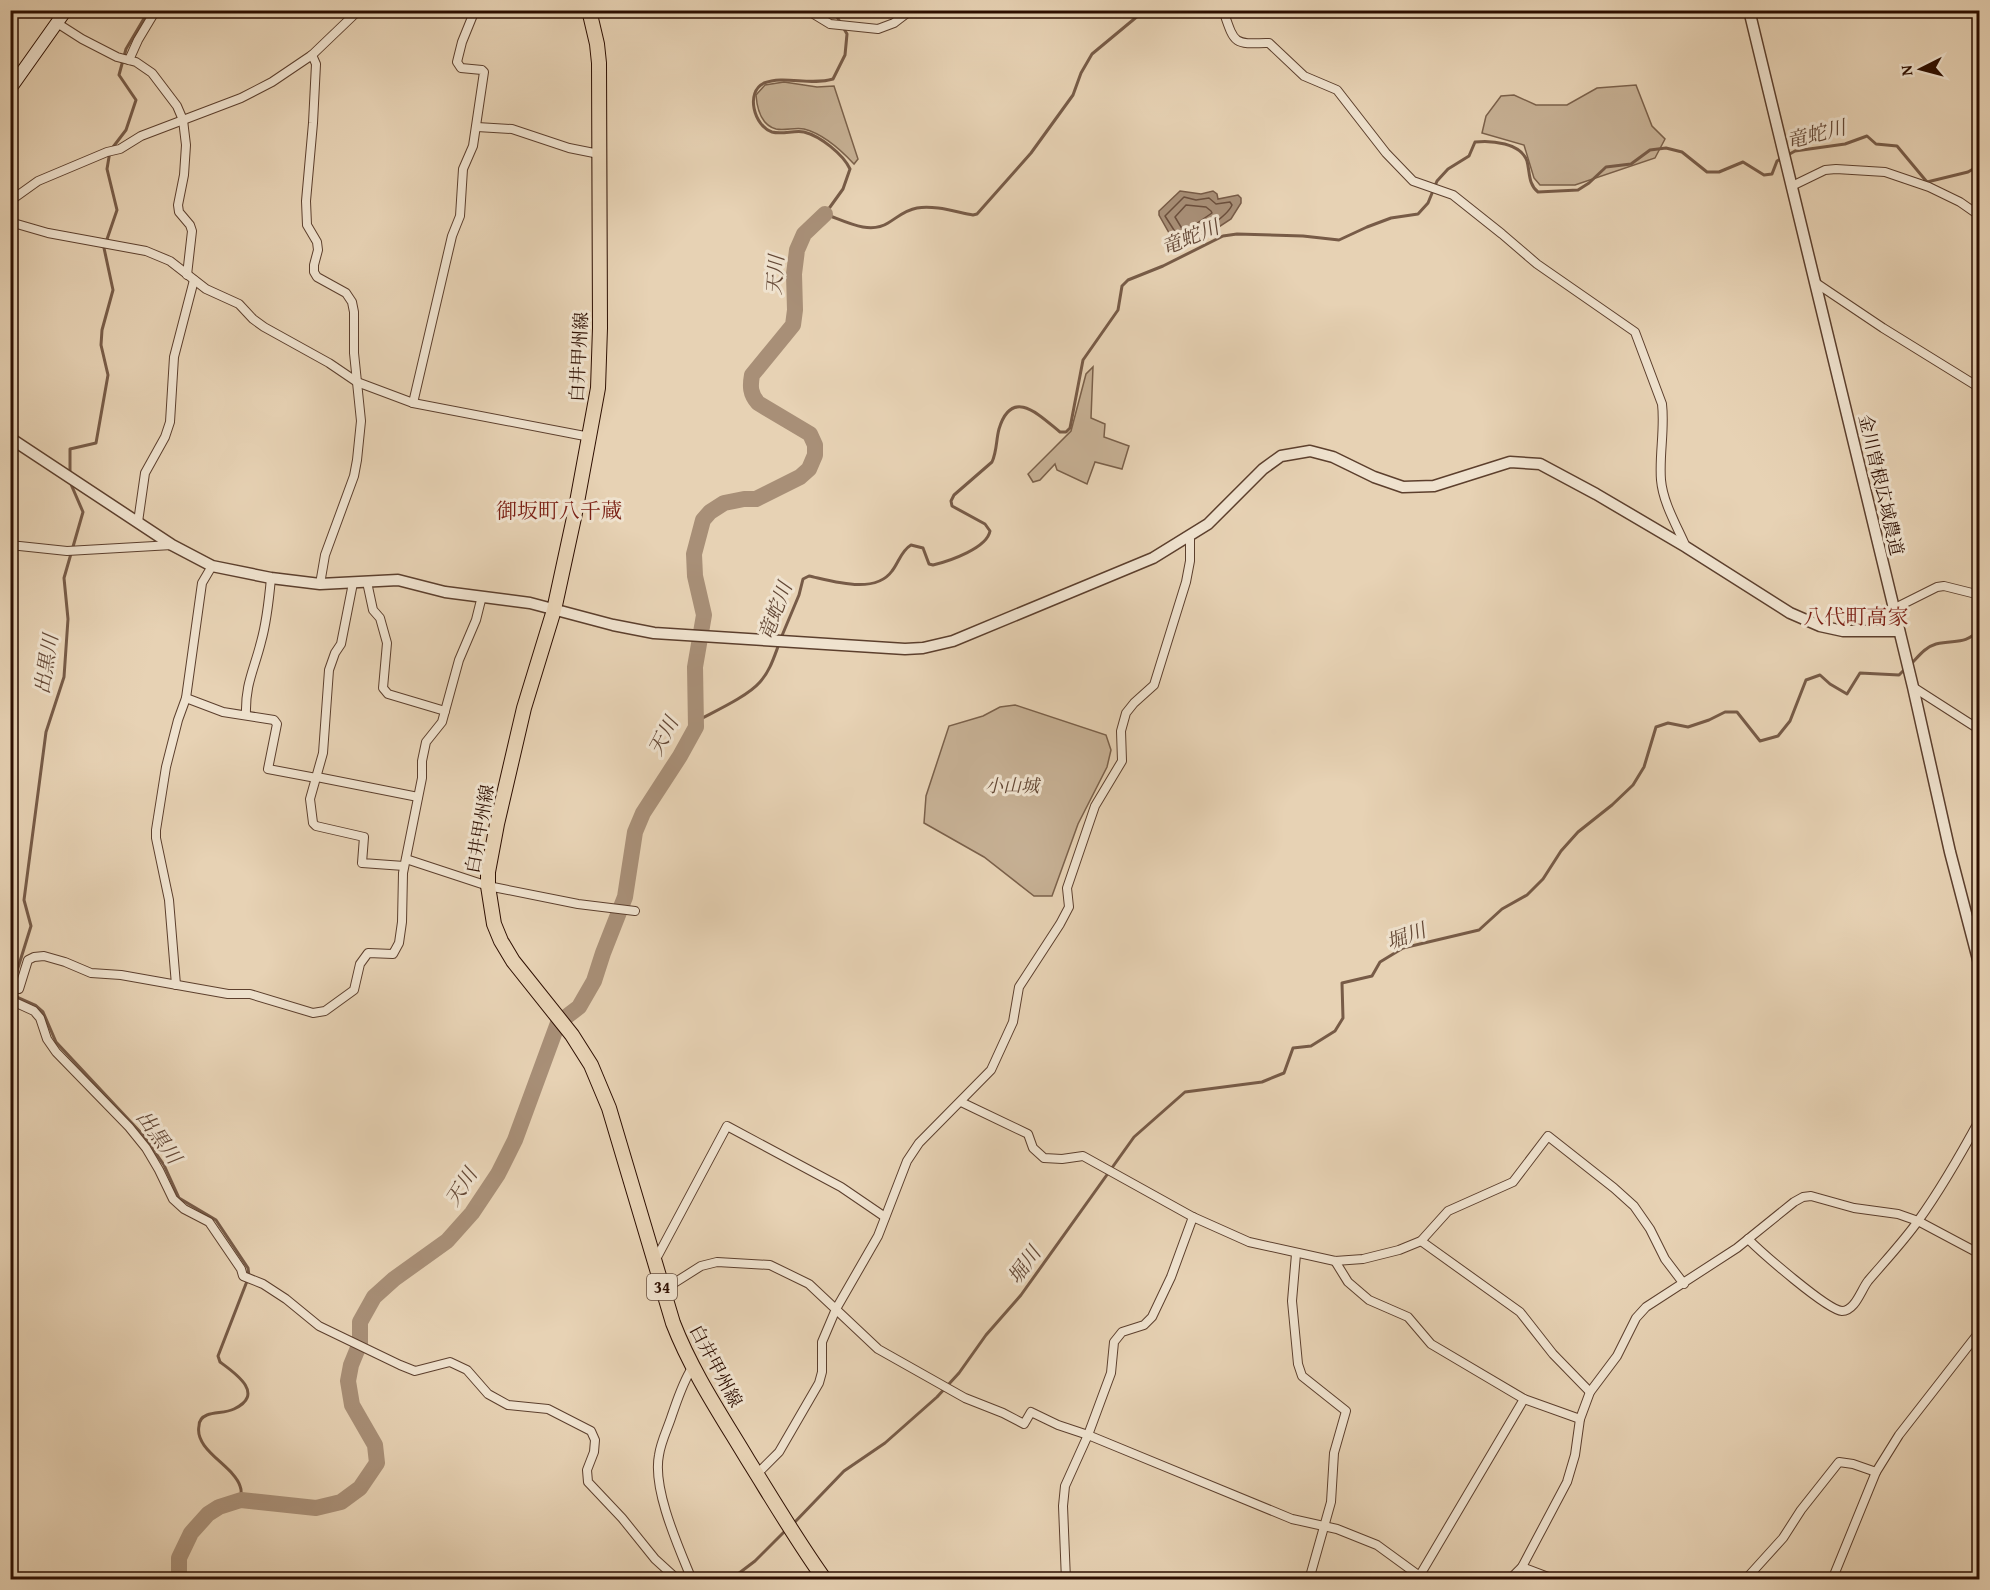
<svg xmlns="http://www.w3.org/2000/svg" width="1990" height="1590" font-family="'Gentium Book Plus','Noto Serif JP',serif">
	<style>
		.green { fill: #c7b195; stroke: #7a604a; stroke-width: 1.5 }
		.water { fill: #a88f77; stroke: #775b47; stroke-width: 1.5 }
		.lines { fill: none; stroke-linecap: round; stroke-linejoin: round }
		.shore { stroke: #6a4e3c; stroke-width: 1.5 }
		.stream { stroke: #775b47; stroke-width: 3 }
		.river { stroke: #a88f77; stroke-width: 16 }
		.minor-casing { stroke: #5c3f2d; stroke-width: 10 }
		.tertiary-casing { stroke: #5c3f2d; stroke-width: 13 }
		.secondary-casing { stroke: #2d0e00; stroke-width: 14 }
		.primary-casing { stroke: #2d0e00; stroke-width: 16 }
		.minor { stroke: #efe2ce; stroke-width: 8 }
		.tertiary { stroke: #efe2ce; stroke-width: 10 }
		.secondary { stroke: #efe2ce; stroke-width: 12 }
		.primary { stroke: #e7d2b4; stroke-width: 14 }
		.labels { text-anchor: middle; stroke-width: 6; stroke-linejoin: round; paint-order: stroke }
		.shield { fill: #efe2ce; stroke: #674e3e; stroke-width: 1.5 }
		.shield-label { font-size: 16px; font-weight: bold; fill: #2d0e00 }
		.street-label { font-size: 18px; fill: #2d0e00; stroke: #efe2ce }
		.park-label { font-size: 18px; font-style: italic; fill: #634734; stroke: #efe2ce }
		.water-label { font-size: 20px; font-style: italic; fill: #644836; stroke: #efe2ce }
		.quarter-label { font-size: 21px; fill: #7a1f14; stroke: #efe2ce }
	</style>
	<rect width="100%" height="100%" fill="#e7d2b4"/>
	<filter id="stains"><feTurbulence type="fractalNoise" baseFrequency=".00333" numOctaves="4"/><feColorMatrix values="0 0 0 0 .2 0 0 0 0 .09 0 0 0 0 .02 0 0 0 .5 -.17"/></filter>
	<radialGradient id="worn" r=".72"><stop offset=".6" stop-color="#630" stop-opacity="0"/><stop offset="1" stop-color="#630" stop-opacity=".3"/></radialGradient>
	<g class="green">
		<path d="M 784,82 L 817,87 L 834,86 L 858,159 L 854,164 C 841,150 824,134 804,129 C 795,127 785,131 776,129 C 761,125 757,108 756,95 L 765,85 Z"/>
		<path d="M 1636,85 L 1652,126 L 1665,139 L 1655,158 L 1575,185 L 1540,185 L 1534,178 L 1524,145 L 1482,133 L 1486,116 L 1501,96 L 1514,95 L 1536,105 L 1567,105 L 1597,88 Z"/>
		<path d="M 1093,367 L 1091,418 L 1105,424 L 1104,437 L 1129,446 L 1122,469 L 1095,462 L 1087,484 L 1057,470 L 1055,464 L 1040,480 L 1033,482 L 1028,474 L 1071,431 L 1086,374 Z"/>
		<path d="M 1015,705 L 1106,735 L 1111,750 L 1107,767 L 1078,824 L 1052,896 L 1034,896 L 984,857 L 924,823 L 926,796 L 949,726 L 983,716 L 1000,707 Z"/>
	</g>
	<path class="water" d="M 1180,191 L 1201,194 L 1213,191 L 1217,194 L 1218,199 L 1238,195 L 1241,198 L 1241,203 L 1231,219 L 1196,242 L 1181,247 L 1177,247 L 1159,215 L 1159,211 Z"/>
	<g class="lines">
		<g class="shore">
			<path d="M 1184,197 L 1196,200 L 1209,198 L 1216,204 L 1230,202 L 1232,205 C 1227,217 1194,238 1181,241 L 1165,216 Z"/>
			<path d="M 1186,205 L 1206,207 L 1211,211 L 1212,213 L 1184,232 L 1175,217 Z"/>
		</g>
		<g class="stream">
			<path d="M 833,10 L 847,34 L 845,55 L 833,79 C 811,86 784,75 764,83 C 745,92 754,126 772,132 C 782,135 794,130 804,132 C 820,136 843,154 850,169 L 843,189 L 825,214 C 845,221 869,235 888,223 C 898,217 905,210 917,208 C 935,205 956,212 973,215 L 977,214 L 1031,153 L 1073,95 L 1081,73 L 1092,54 L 1145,10"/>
			<path d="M 70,473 L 70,449 L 96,443 L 108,375 L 101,345 L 102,330 L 113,290 L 104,248 L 117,210 L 107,169 L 110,151 L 126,130 L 136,100 L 119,75 L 126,49 L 149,10"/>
			<path d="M 70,482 L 83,512 L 64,578 L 68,619 L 64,677 L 46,732 L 24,900 L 31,926 L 12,987 L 17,997 L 35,1005 L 43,1012 L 56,1042 L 143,1135 L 164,1165 L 179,1198 L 216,1220 L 248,1268 L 249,1276 L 218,1356 L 220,1362 C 235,1373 266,1394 234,1409 C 226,1413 215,1412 207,1415 C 202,1417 199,1421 199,1426 C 194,1450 234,1466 240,1486 C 242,1490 241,1496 241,1500"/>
			<path d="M 781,638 L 799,595 L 803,579 L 809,576 C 832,581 875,595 892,571 C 899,562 901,551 911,545 L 923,548 L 929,564 L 933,565 C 950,561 987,548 990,531 L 985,524 L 952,506 L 951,501 L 954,495 L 992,462 C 997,451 996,440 999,429 C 1012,386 1040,416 1060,432 L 1066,432 L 1070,428 L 1083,360 L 1118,310 L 1122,286 L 1128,280 L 1163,266 L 1223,236 L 1237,234 L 1303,236 L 1339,240 L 1367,227 L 1391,218 L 1418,214 L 1428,203 L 1437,181 L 1448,169 L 1469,156 L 1475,142 C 1491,140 1521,143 1527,161 C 1530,172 1528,184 1538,192 L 1578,190 L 1589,183 L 1606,167 L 1631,164 L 1650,150 L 1666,148 L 1682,152 L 1707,172 L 1719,172 L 1743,162 L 1764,175 L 1772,174 L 1777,161 L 1795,151 L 1845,144 L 1867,136 L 1876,144 L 1897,146 L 1927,182 L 1968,172 L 1980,165"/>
			<path d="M 1910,665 C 1918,657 1925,647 1936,644 C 1956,639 1964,646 1980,629"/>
			<path d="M 695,722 C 713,712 747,697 760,682 C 770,671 774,657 779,644"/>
			<path d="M 793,1524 L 844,1471 L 885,1443 L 937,1397 L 959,1373 L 986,1335 L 1021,1295 L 1134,1137 L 1185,1092 L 1262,1082 L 1284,1073 L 1293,1048 L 1311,1046 L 1335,1031 L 1343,1018 L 1342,983 L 1372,976 L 1380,962 L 1403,948 L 1479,930 L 1502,909 L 1527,895 L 1543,879 L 1561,851 L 1578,832 L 1612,805 L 1633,785 L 1644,767 L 1656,727 L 1668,723 L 1688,727 L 1709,720 L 1725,712 L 1737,712 L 1760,741 L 1778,736 L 1790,721 L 1806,680 L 1820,675 L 1830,684 L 1847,694 L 1860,673 L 1899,675 L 1905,669"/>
			<path d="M 730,1580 L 755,1561 L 786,1530"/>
		</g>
		<path class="river" d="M 179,1580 L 179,1558 L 191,1533 L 208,1514 L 219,1507 L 241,1500 L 316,1508 L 341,1502 L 360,1488 L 377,1463 L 375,1445 L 352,1405 L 348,1381 L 351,1365 L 360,1343 L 360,1322 L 374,1297 L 394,1279 L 447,1241 L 472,1213 L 498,1174 L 515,1140 L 558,1023 L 579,1007 L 594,981 L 603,953 L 625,897 L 635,832 L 643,813 L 680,756 L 696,727 L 695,667 L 704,615 L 695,576 L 694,554 L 703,520 L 710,512 L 724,503 L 744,499 L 756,499 L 800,477 L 809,469 L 815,455 L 815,445 L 810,434 L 758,403 C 750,394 750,386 752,375 L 793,325 L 795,310 L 794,274 L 797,250 L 804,234 L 825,214"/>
		<g class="minor-casing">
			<g id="minor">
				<path d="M 807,10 L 830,24 L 878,29 L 894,23 L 911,10"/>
				<path d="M 1223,10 C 1235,45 1233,44 1269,43 L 1304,76 L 1337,90 L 1386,153 L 1413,181 L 1453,195 L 1502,234 L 1537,264 L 1635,332 L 1662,404 C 1665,429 1659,455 1661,480 C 1663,503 1677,526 1686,547"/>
				<path d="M 57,23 L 82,39 L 117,57 L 136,62 L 152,73 L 177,106 L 183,120 L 186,145 L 184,175 L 178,205 L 179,212 L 190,225 L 192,231 L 187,275"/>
				<path d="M 312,55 L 316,64 L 313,123 L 306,201 L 307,225 L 317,242 L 318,250 L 314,265 L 314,272 L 317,277 L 346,293 L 352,302 L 354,312 L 354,353 L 361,421 L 357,460 L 354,476 L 325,555 L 320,584"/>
				<path d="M 129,60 L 138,40 L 156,10"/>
				<path d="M 477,127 L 512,129 L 569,148 L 599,154"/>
				<path d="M 1792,186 L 1825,170 L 1836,169 L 1885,172 L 1929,187 L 1960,202 L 1980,216"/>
				<path d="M 10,201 L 38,181 L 107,152 L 120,149 L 141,136 L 241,98 L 272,82 L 312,55 L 359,10"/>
				<path d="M 10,222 L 48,233 L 146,251 L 170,261 L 206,289 L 239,304 L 253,319 L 264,327 L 329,363 L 357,382 L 413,403 L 590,437"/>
				<path d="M 1816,283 L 1883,328 L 1980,388"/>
				<path d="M 413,403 L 452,236 L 460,216 L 463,169 L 473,146 L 484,72 L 482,70 L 461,68 L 457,62 L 462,42 L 475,10"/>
				<path d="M 138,522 L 145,473 L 165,437 L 170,422 L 174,357 L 194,280"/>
				<path d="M 10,545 L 67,551 L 172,545"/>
				<path d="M 367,582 L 373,610 L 380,618 L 387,643 L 383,688 L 388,694 L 445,711"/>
				<path d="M 353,583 L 341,644 L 335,653 L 329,670 L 323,753 L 310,799 L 313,823 L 316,826 L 364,837 L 362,863 L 404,866"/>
				<path d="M 1893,609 L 1937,587 L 1944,586 L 1976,594 L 1980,593"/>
				<path d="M 1913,687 L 1980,730"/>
				<path d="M 186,698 L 223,712 L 274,720 L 277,724 L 268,769 L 316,778"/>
				<path d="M 246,715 C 245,684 254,670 261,642 C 267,621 269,600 271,578"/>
				<path d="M 317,777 L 418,797"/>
				<path d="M 406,859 L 488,886 L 578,904 L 635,911"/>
				<path d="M 176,985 L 169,900 L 156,838 L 156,830 L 166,767 L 178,720 L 186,698 L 202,583 L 212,566"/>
				<path d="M 19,989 L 28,960 L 34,957 L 44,956 L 65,962 L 91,973 L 121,975 L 228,994 L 250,994 L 313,1013 L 325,1011 L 354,990 L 360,964 L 368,953 L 393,954 L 399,943 L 402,922 L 403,873 L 422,778 L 422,761 L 426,742 L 442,722 L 459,660 L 476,620 L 482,596"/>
				<path d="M 10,1000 L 34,1011 L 40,1018 L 47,1039 L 56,1052 L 129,1127 L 146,1148 L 159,1170 L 173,1199 L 184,1209 L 209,1222 L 241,1269 L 243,1276 L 263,1284 L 286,1299 L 319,1326 L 400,1365 L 415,1371 L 450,1362 L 467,1370 L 488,1394 L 508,1405 L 548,1409 L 591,1431 L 595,1440 L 594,1452 L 587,1470 L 588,1482 L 622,1518 L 655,1559 L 678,1580"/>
				<path d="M 961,1102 L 1028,1134 L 1033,1148 L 1044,1158 L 1062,1159 L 1083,1156 L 1193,1217 L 1249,1242 L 1335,1261 L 1363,1259 L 1399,1250 L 1421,1241 L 1448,1211 L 1513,1182 L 1548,1136 L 1614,1188 L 1634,1206 L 1650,1229 L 1665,1259 L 1684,1284"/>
				<path d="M 1748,1239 C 1761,1252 1827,1310 1842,1311 C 1855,1311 1861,1290 1868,1281 C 1885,1261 1903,1242 1918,1221 C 1941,1189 1961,1154 1980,1119"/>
				<path d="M 1421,1241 L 1520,1312 L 1553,1354 L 1590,1392"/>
				<path d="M 1296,1254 L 1292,1301 L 1298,1364 L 1302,1376 L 1346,1411 L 1334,1453 L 1331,1502 L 1309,1580"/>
				<path d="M 655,1261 L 727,1126 L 841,1187 L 885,1217"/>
				<path d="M 1335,1261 L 1348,1282 L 1369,1300 L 1408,1317 L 1431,1344 L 1524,1399 L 1580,1419"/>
				<path d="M 663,1290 L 701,1266 L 717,1262 L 770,1265 L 809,1284 L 878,1349 L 965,1398 L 1003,1413 L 1024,1424 L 1031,1412 L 1058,1425 L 1088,1435 L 1292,1519 L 1337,1529 L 1377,1545 L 1425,1580"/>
				<path d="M 692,1368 C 683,1382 678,1398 672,1415 C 668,1428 661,1441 659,1455 C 652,1489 679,1548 692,1580"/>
				<path d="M 757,1474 L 779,1452 L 819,1383 L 822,1372 L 822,1342 L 836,1309 L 878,1236 L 907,1161 L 919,1143 L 991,1070 L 1013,1022 L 1019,987 L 1060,924 L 1069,907 L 1067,888 L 1095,806 L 1122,761 L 1121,731 L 1126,713 L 1134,703 L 1154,685 L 1186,582 L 1190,561 L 1190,536"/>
				<path d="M 1522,1567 L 1556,1580"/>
				<path d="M 1420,1575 L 1524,1399"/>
				<path d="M 1066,1580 L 1063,1506 L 1065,1486 L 1088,1435 L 1111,1373 L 1114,1342 L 1122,1332 L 1144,1325 L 1152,1317 L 1171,1277 L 1193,1217"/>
				<path d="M 1509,1580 L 1522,1567 L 1567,1482 L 1575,1455 L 1580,1419 L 1590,1392 L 1617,1356 L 1636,1318 L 1646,1307 L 1737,1248 L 1794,1202 L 1803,1197 L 1811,1196 L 1854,1208 L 1898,1214 L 1918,1221 L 1980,1254"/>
				<path d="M 1745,1580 L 1783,1538 L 1801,1510 L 1839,1462 L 1853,1464 L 1876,1472"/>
				<path d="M 1832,1580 L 1876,1472 L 1899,1435 L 1980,1331"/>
			</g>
		</g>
		<g class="tertiary-casing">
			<g id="tertiary">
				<path d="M 1749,10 L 1913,687 L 1950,852 L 1980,967"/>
				<path d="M 10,438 L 172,545 L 212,566 L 271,578 L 320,584 L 398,580 L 445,592 L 530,603 L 613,625 L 654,633 L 905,649 L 923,648 L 953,641 L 1153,558 L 1208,524 L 1263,469 L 1281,456 L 1310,451 L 1333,457 L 1374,477 L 1403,487 L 1434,486 L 1510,462 L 1540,464 L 1596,494 L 1686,547 L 1790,613 L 1820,626 L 1843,631 L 1899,631"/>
			</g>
		</g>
		<g class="secondary-casing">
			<path id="secondary" d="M 10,89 L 66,10"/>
		</g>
		<g class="primary-casing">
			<path id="primary" d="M 589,10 L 597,44 L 599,63 L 600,328 L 598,388 L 575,513 L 554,610 L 524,708 L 497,824 L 488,872 L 488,886 L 494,924 L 501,941 L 513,961 L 572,1035 L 591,1065 L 609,1108 L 673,1323 C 692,1372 721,1415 748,1460 C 773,1500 797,1541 825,1580"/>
		</g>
		<use href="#minor" class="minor"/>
		<use href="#tertiary" class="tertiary"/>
		<use href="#secondary" class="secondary"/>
		<use href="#primary" class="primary"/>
	</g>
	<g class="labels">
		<rect class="shield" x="647" y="1274" width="30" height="26" rx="4.5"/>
		<g class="shield-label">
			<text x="662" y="1293">34</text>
		</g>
		<g class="street-label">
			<text transform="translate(579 357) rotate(-87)" y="6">白井甲州線</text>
			<text transform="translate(1881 485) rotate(77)" y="6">金川曽根広域農道</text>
			<text transform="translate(480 829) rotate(-80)" y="6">白井甲州線</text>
			<text transform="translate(716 1366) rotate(62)" y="6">白井甲州線</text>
		</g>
		<g class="park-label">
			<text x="1012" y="792">小山城</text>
		</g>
		<g class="water-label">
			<text transform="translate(1816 134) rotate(-14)" y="7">竜蛇川</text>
			<text transform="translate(1190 237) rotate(-22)" y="7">竜蛇川</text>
			<text transform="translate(775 275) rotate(-86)" y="7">天川</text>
			<text transform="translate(775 611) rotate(-69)" y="7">竜蛇川</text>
			<text transform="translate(46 664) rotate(-81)" y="7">出黒川</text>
			<text transform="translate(663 736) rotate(-62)" y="7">天川</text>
			<text transform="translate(1406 936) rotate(-20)" y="7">堀川</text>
			<text transform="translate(159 1137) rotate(54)" y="7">出黒川</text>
			<text transform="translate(461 1187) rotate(-57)" y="7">天川</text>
			<text transform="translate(1024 1265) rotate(-54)" y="7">堀川</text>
		</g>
		<g class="quarter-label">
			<text x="559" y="518">御坂町八千蔵</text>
			<text x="1856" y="624">八代町高家</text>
		</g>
	</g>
	<rect width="1990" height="1590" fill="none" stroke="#e7d2b4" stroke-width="36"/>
	<rect x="12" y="12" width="1966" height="1566" fill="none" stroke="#2d0e00" stroke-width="3"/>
	<rect x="18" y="18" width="1954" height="1554" fill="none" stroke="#2d0e00" stroke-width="1.5"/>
	<g transform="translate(1921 69) rotate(264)" stroke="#efe2ce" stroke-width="4.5" paint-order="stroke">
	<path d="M0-4.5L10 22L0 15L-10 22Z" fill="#2d0e00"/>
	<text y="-9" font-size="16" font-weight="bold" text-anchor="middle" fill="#2d0e00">N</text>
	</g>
	<rect width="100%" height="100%" filter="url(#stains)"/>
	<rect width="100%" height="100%" fill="url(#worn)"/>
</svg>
